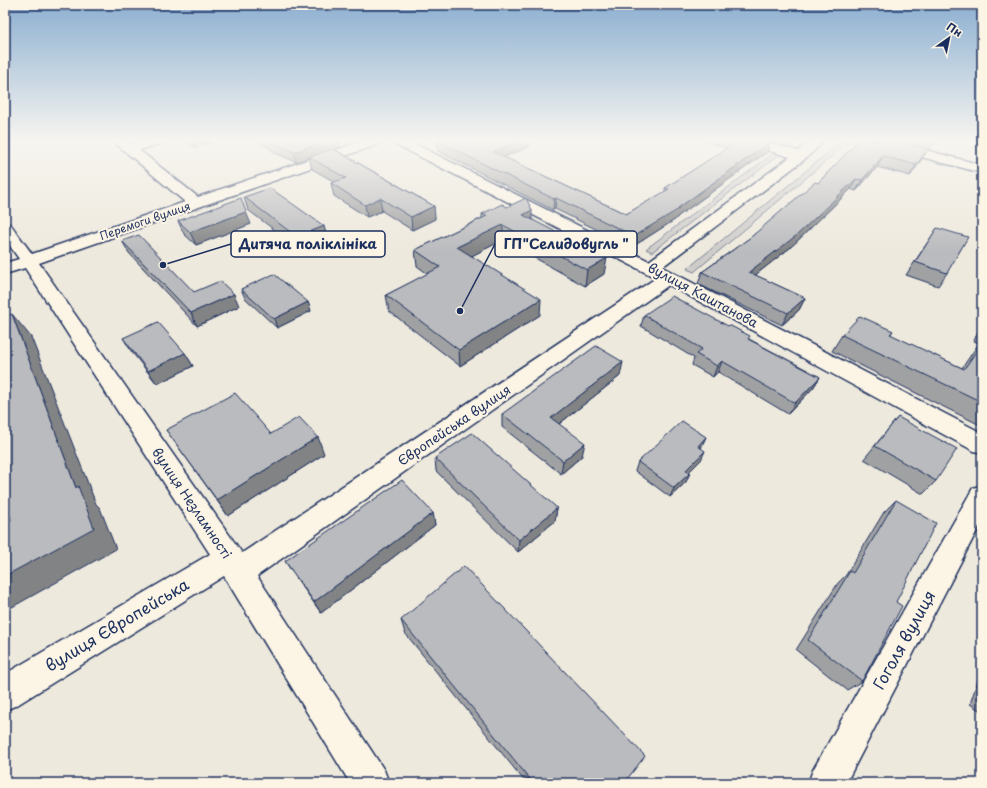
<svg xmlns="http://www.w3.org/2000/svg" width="987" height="788" font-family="'Playpen Sans',sans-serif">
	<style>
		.green { fill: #cfcdca; stroke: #757e94 }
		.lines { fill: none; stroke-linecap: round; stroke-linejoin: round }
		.minor-casing { stroke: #1b2f5e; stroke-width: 3 }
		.minor { fill: #fcf5e5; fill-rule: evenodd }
		.wall { fill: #a0a1a3; stroke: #1b2f5e }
		.shaded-wall { fill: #828385; stroke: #1b2f5e }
		.building { fill: #babbbe; stroke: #1b2f5e }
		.labels { text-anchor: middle; stroke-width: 4; stroke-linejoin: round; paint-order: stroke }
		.far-street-label { font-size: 11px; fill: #1b2f5e; stroke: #fcf5e5 }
		.street-label { font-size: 13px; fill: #1b2f5e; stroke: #fcf5e5 }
		.near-street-label { font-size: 16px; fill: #1b2f5e; stroke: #fcf5e5 }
		.leader { fill: none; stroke: #1b2f5e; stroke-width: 1.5 }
		.callout-dot { fill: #1b2f5e; stroke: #fcf5e5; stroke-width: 1.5 }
		.callout { fill: #fcf5e5; stroke: #1b2f5e; stroke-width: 1.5 }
		.callout-label { font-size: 14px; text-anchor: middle; font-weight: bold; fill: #1b2f5e }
	</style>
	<rect width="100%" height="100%" fill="#eee9dd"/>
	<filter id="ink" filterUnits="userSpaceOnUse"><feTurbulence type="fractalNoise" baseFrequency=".025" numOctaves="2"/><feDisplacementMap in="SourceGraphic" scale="8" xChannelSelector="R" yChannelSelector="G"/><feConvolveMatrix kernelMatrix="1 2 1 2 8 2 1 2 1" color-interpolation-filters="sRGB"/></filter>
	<g filter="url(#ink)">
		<g class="green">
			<path d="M 790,141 L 797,141 L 652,252 L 646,249 Z"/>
			<path d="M 842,141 L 850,141 L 694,272 L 687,269 Z"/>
		</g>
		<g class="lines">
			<g class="minor-casing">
				<g id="minor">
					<path d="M 113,141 L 127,141 L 131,144 L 142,141 L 162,141 L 160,144 L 139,150 L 198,197 L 363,141 L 381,141 L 379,144 L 39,263 L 242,553 L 656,278 L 395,144 L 393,141 L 409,141 L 649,261 L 790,157 L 747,144 L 745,141 L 764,141 L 798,151 L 810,141 L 824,141 L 805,159 L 662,267 L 982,433 L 982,453 L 974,451 L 669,285 L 257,576 L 384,770 L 389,783 L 350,783 L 224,576 L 17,705 L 5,710 L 5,674 L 210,554 L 25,268 L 5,274 L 5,263 L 19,259 L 5,239 L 5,223 L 11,225 L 32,254 L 185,202 Z"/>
					<path d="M 870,141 L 891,141 L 982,165 L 982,173 L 872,144 Z"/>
					<path d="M 982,485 L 982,521 L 846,783 L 808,783 L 813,770 L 973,488 Z"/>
				</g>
			</g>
			<use href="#minor" class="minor"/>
		</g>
		<g class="wall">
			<path d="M 185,141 L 213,141 L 195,147 Z"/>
			<path d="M 257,141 L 339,141 L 340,147 L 334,149 L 434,206 L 435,219 L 412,230 L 382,211 L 367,217 L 334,196 L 331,183 L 335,182 L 312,169 L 309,157 L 296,162 L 273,152 L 273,150 Z"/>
			<path d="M 437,141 L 529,147 L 504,157 L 626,214 L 665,192 L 665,188 L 727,148 L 705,141 L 767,141 L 770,142 L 767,152 L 677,217 L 676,219 L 632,247 L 555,209 L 553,210 L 438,151 Z"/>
			<path d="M 858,141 L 935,141 L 929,149 L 927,149 L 922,159 L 910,176 L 877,167 L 856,191 L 851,189 L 791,247 L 755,275 L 805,298 L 799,310 L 782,325 L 698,284 L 702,272 L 751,237 L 818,183 Z"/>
			<path d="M 244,197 L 324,226 L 327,239 L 301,250 L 248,210 Z"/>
			<path d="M 482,214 L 532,219 L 604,274 L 585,286 L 503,240 L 471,256 L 540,315 L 460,366 L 389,311 L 386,295 L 428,274 L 417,266 L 415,250 L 482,218 Z"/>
			<path d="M 178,221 L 251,224 L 196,245 L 184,234 Z"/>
			<path d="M 937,228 L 947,273 L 938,286 L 906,275 Z"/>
			<path d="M 122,241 L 194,292 L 239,306 L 197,326 L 129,253 Z"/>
			<path d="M 241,289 L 308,302 L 311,311 L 277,328 L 245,298 Z"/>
			<path d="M 644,315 L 749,339 L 820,377 L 813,388 L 788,414 L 718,372 L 713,377 L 692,365 L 694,358 L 641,326 Z"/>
			<path d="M 982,322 L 982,426 L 832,351 L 842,335 L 893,331 L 890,335 L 962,368 L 979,343 L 974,341 Z"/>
			<path d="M 123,338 L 185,353 L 193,366 L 157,384 L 131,351 Z"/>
			<path d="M 620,376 L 559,424 L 582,456 L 561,474 L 502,427 L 502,414 Z"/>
			<path d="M 898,417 L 936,481 L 923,494 L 864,459 Z"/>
			<path d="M 166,430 L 271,434 L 324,454 L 228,516 Z"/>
			<path d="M 702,446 L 701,448 L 701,460 L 689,472 L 686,482 L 670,497 L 635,471 L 638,462 Z"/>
			<path d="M 435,458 L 557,508 L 555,521 L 518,552 L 436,471 Z"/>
			<path d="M 896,500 L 896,602 L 862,681 L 847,690 L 796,650 L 838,583 L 846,575 L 884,512 Z"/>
			<path d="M 433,513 L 435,525 L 321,613 L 292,572 L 285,561 Z"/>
			<path d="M 401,620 L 624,783 L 526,783 L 405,633 Z"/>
			<path d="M 982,668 L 982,712 L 970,704 Z"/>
		</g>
		<g class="shaded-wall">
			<path d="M 192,141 L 213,141 L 195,147 Z"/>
			<path d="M 326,141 L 339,141 L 340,147 L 296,162 L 294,152 Z"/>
			<path d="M 520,141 L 529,141 L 529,147 L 493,161 L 493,152 Z"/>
			<path d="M 770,142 L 767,152 L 677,217 L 676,219 L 632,247 L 634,236 L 678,208 Z"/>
			<path d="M 928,149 L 922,159 L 910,176 L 916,165 Z"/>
			<path d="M 883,156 L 877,167 L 856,191 L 862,180 Z"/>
			<path d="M 856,179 L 851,189 L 791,247 L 744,284 L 749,272 Z"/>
			<path d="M 380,198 L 382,211 L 367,217 L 365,205 Z"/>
			<path d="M 556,198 L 555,209 L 553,210 L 554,199 Z"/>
			<path d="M 434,206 L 435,219 L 412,230 L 411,217 Z"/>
			<path d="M 532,210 L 532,225 L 523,215 Z"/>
			<path d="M 246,212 L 251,224 L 196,245 L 190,232 Z"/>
			<path d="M 503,225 L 503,240 L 458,263 L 457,247 Z"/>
			<path d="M 324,226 L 327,239 L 301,250 L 297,237 Z"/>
			<path d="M 607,258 L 604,274 L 585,286 L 587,270 Z"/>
			<path d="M 234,294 L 239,306 L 197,326 L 191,313 Z"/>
			<path d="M 805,298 L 799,310 L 782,325 L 788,313 Z"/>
			<path d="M 541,299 L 540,315 L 460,366 L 459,350 Z"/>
			<path d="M 308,302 L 311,311 L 277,328 L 274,319 Z"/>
			<path d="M 12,314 L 31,337 L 96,504 L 100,508 L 116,549 L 5,611 L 5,576 L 76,488 Z"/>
			<path d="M 185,353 L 193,366 L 157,384 L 148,371 Z"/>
			<path d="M 722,361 L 718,372 L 713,377 L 717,366 Z"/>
			<path d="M 623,362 L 620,376 L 550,431 L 551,418 Z"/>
			<path d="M 820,377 L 813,388 L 788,414 L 795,403 Z"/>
			<path d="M 318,437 L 324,454 L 228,516 L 217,500 Z"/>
			<path d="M 706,437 L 702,446 L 694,455 L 698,446 Z"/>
			<path d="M 585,443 L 582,456 L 561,474 L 563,461 Z"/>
			<path d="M 705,451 L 701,460 L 682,479 L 686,470 Z"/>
			<path d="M 690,473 L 686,482 L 670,497 L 674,488 Z"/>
			<path d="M 557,508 L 555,521 L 518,552 L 519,540 Z"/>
			<path d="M 433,513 L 435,525 L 321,613 L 314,602 Z"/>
		</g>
		<g class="building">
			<path d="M 271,141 L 326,141 L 294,152 L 270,142 L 272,142 Z"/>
			<path d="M 437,141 L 520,141 L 493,152 L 626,214 L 669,189 L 665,188 L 738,141 L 767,141 L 770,142 L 678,208 L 679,209 L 634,236 L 556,198 L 554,199 Z"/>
			<path d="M 858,141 L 898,141 L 928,149 L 916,165 L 883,156 L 862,180 L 856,179 L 797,235 L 749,272 L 805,298 L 788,313 L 702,272 L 751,237 L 815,182 L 818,183 Z"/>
			<path d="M 333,149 L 434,206 L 411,217 L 380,198 L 365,205 L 331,183 L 346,178 L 309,157 Z"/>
			<path d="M 270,188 L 324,226 L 297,237 L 244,197 Z"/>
			<path d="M 241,198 L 246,212 L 190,232 L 178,221 Z"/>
			<path d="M 526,198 L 532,210 L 523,215 L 607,258 L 587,270 L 503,225 L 457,247 L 541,299 L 459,350 L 386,295 L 440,267 L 415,250 L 487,216 L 482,214 L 502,204 L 507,207 Z"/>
			<path d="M 937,228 L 968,237 L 947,273 L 915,262 Z"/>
			<path d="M 139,235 L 194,292 L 220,281 L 234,294 L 191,313 L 122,241 Z"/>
			<path d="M 274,274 L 308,302 L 274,319 L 241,289 Z"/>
			<path d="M 672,296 L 728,326 L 729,325 L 750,336 L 748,339 L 820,377 L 795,403 L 722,361 L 717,366 L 696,354 L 702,349 L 644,315 Z"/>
			<path d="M 12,314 L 76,488 L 78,486 L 94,528 L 5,576 L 5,523 L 11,520 L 5,497 L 5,316 Z"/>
			<path d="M 860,316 L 893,331 L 890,334 L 964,369 L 982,343 L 982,402 L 842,335 Z"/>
			<path d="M 158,322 L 185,353 L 148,371 L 123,338 Z"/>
			<path d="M 596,346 L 623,362 L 551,418 L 585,443 L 563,461 L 502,414 Z"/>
			<path d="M 235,393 L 271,434 L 299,417 L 318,437 L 217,500 L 166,430 Z"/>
			<path d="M 898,417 L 957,449 L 936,481 L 875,446 Z"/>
			<path d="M 682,421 L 706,437 L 698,446 L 705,451 L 686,470 L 690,473 L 674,488 L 638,462 Z"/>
			<path d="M 472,433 L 557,508 L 519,540 L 435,458 Z"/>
			<path d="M 402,480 L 433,513 L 314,602 L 285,561 Z"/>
			<path d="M 896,500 L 936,523 L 896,602 L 902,606 L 862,681 L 808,640 L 850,571 L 853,573 Z"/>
			<path d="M 464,566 L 645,756 L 624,783 L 533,783 L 401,620 Z"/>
		</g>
	</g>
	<linearGradient id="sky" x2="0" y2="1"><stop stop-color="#8cafd1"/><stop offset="0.56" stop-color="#f7f5f0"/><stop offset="1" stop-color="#f7f5f0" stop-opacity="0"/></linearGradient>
	<rect width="987" height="251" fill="url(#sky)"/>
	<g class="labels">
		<g class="far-street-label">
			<text transform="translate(145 221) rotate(-19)" y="4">Перемоги вулиця</text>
		</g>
		<g class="street-label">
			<text transform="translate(703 295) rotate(28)" y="5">вулиця Каштанова</text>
			<text transform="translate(454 425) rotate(-34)" y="5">Європейська вулиця</text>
			<text transform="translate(192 503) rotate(56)" y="5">вулиця Незламності</text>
		</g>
		<g class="near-street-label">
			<text transform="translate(117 625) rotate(-31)" y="6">вулиця Європейська</text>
			<text transform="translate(904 640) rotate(-61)" y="6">Гоголя вулиця</text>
		</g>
	</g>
	<path class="leader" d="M163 265L231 244M460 311L495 244"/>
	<g class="callout-dot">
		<circle cx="163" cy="265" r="4"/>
		<circle cx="460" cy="311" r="4"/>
	</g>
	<g class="callout">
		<rect x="231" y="231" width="154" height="26" rx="4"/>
		<rect x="495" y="231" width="142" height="26" rx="4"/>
	</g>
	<g class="callout-label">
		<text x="308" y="249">Дитяча поліклініка</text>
		<text x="566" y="249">ГП"Селидовугль "</text>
	</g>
	<rect width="987" height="788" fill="none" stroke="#fcf5e5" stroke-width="20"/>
	<rect x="10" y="10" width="967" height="768" fill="none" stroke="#1b2f5e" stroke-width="1.5" filter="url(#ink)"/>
	<g transform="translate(949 38) rotate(33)" stroke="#fcf5e5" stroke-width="3" paint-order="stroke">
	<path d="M0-3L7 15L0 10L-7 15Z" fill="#1b2f5e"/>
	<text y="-6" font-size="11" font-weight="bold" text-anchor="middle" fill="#1b2f5e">Пн</text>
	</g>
</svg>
